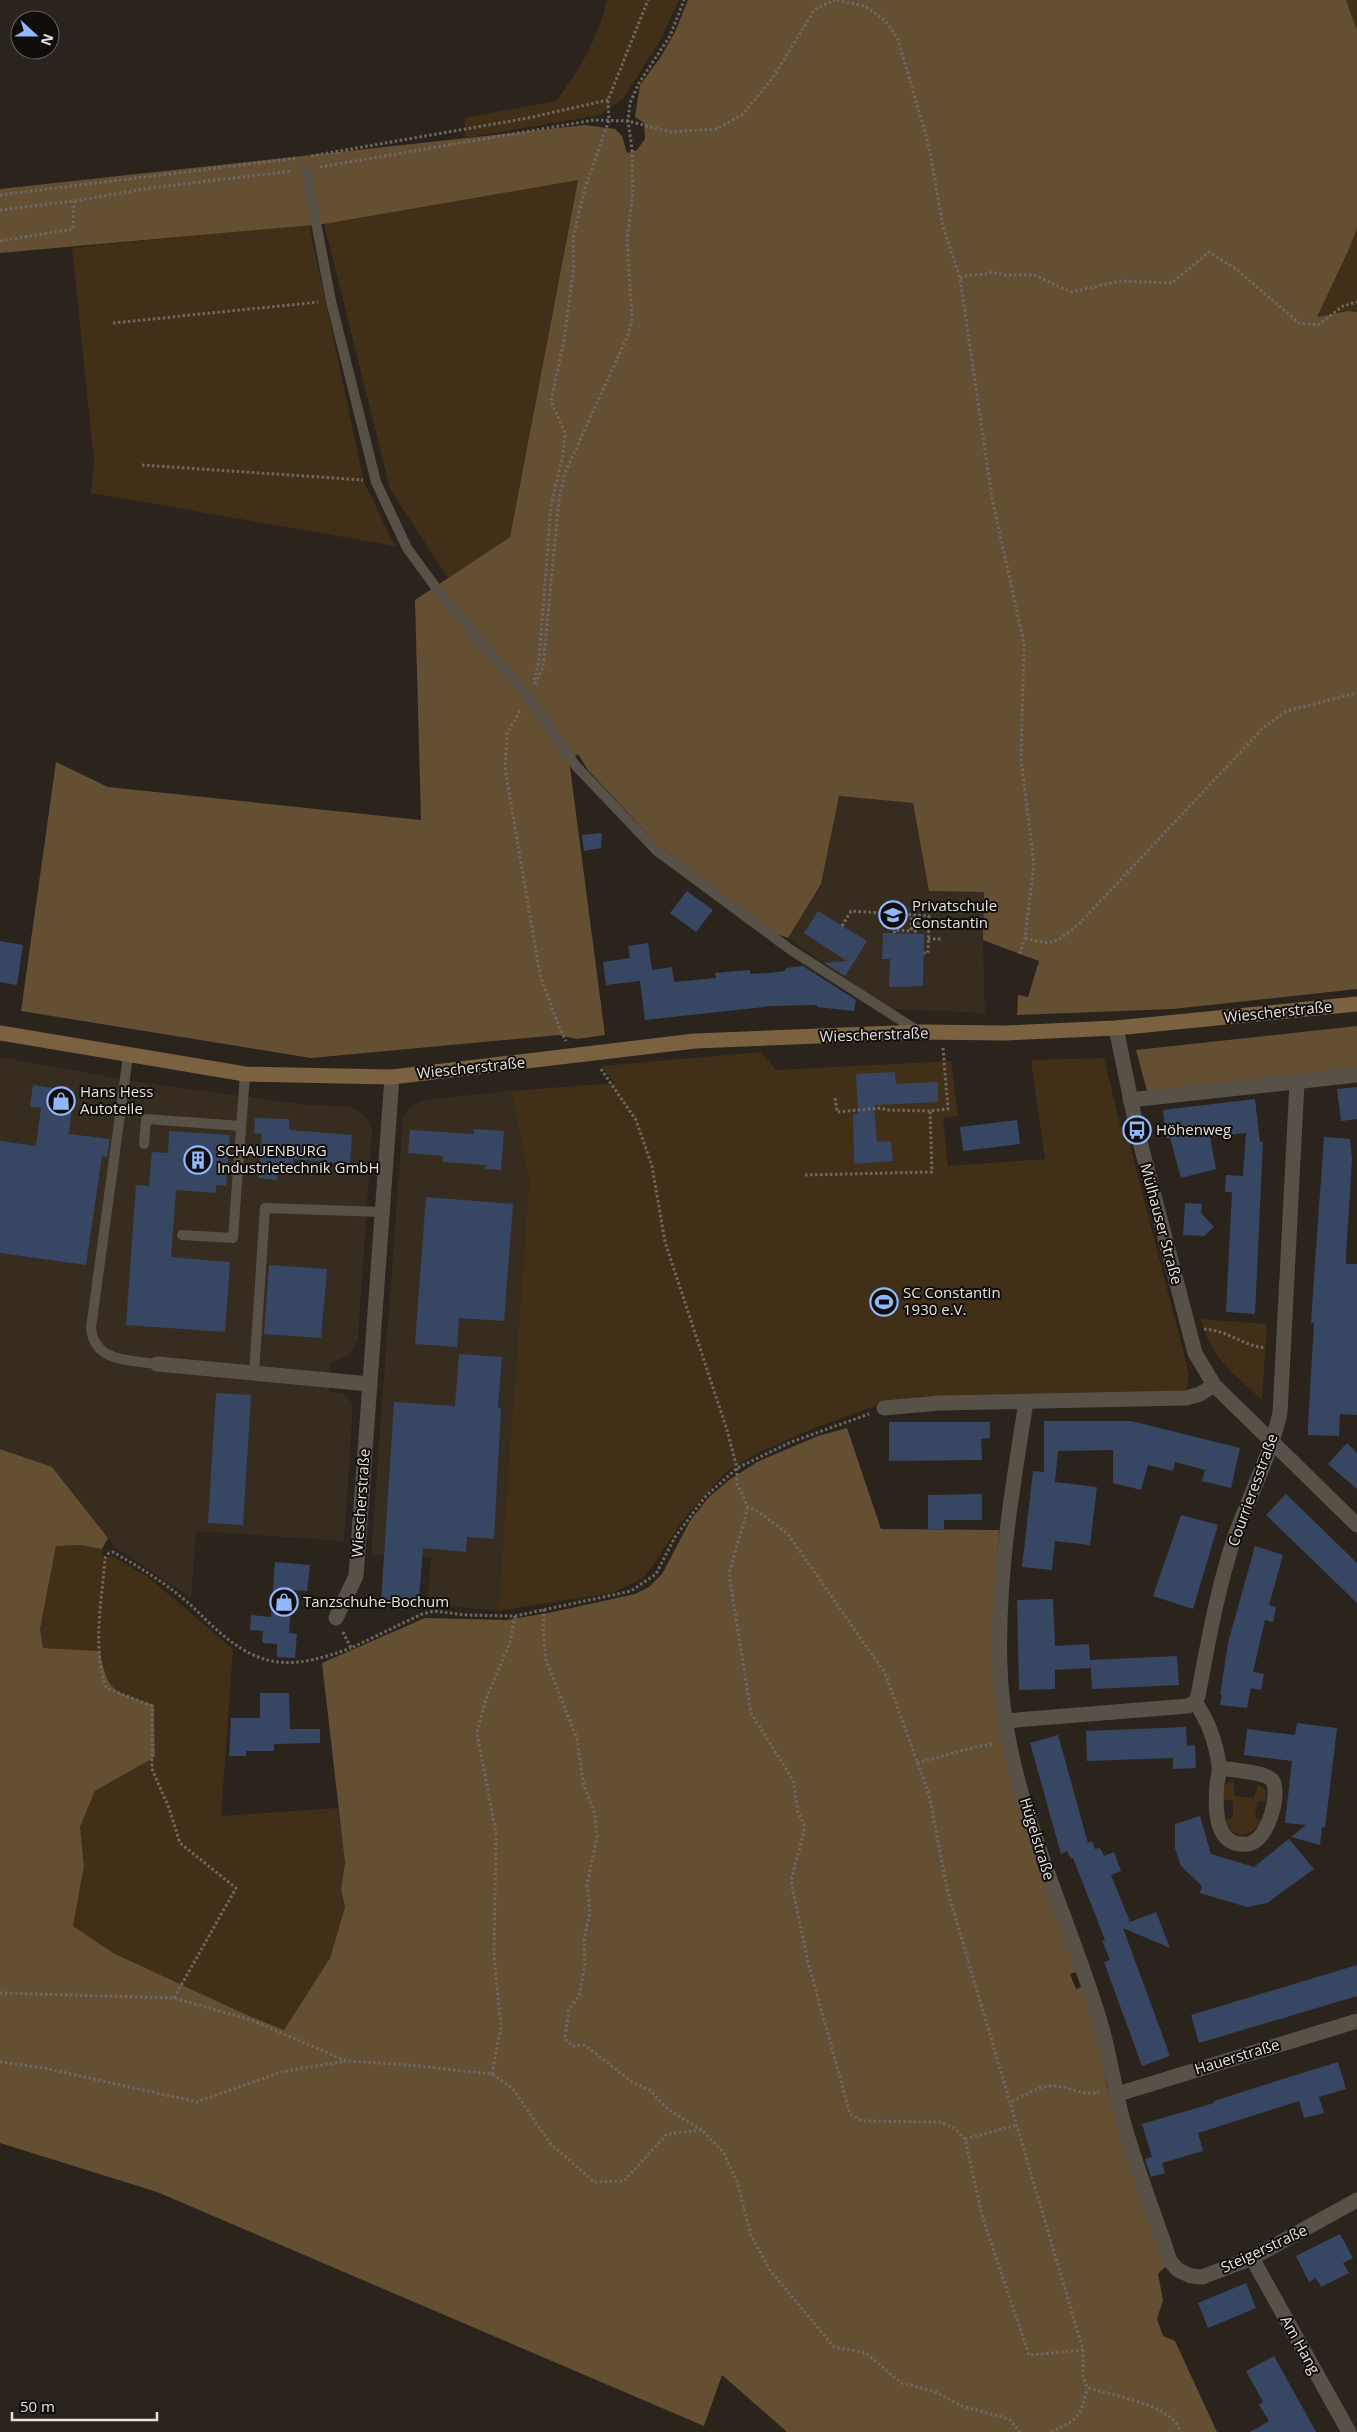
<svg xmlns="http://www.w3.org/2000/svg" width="1357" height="2432" font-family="'Open Sans',sans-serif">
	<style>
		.built { fill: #372c20 }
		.green { fill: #412f18 }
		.forest { fill: #654f33 }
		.building { fill: #374763 }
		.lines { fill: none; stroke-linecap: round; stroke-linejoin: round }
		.path { stroke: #6e6862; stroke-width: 3; stroke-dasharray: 2.5 2.5; stroke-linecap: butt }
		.lane { stroke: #585148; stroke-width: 10 }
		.street { stroke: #585148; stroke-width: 15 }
		.secondary { stroke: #7a6240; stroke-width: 15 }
		.labels { text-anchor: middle; stroke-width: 4; stroke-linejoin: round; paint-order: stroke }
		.poi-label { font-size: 15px; fill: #e6e2dd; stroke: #100d0a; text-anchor: start }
		.street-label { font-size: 15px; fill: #e6e2dd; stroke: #100d0a }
	</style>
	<rect width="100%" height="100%" fill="#2a241c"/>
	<g class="built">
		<path d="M 839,796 L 913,803 L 929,890 L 984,892 L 983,940 L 985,1013 L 889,1009 L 788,938 L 821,884 Z"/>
		<path d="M 0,1057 L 138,1082 L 306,1105 L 350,1106 L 362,1113 L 369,1121 L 372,1131 L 358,1337 L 354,1347 L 349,1355 L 330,1363 L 329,1392 L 344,1394 L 353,1404 L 344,1541 L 196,1531 L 191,1598 L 115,1547 L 52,1467 L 0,1449 Z"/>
		<path d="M 511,1091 L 529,1180 L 498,1611 L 427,1604 L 431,1558 L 371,1555 L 403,1118 L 410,1107 L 423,1100 Z"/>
	</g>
	<g class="green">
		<path d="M 607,0 L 679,0 L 661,39 L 623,99 L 600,115 L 465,138 L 465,118 L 556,101 C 580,70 598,38 607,0 Z"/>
		<path d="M 1346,0 L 1357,0 L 1357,30 Z"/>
		<path d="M 578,179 L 510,537 L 448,578 L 390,489 L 324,224 Z"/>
		<path d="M 309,224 L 364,482 L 395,546 L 91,493 L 94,461 L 72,248 Z"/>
		<path d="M 1357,228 L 1357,312 L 1348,311 L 1317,317 L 1350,247 Z"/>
		<path d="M 761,1052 L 776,1070 L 951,1061 L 958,1116 L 943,1118 L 948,1166 L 1045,1159 L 1031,1060 L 1104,1058 L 1124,1141 L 1129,1141 L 1189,1374 L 1187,1388 L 1182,1392 L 923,1396 L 885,1402 L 812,1429 L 754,1455 L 726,1472 L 686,1516 L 653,1565 L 642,1579 L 611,1593 L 498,1611 L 529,1180 L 511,1091 L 615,1083 L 601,1066 Z"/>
		<path d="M 1201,1319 L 1267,1324 L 1262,1400 C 1234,1373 1211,1359 1201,1319 Z"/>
		<path d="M 80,1545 L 102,1549 L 103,1557 L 107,1558 L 111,1555 L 148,1577 L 233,1649 L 221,1816 L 338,1808 L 345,1864 L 341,1890 L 345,1907 L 330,1958 L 284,2030 L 247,2015 L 113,1953 L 73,1926 L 84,1866 L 80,1827 L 95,1791 L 155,1757 L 154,1705 C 115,1691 108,1695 100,1651 L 43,1648 L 40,1629 L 56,1546 Z"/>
		<path d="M 1229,1782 L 1234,1782 L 1234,1796 L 1254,1798 L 1258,1784 L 1266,1790 L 1266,1801 L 1257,1802 L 1255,1818 L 1262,1820 C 1252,1837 1231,1843 1226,1819 L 1233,1817 L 1233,1801 L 1224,1799 L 1224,1786 Z"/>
	</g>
	<g class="forest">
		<path d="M 688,0 L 1346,0 L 1357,30 L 1357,228 L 1350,247 L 1317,317 L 1348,311 L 1357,312 L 1357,989 L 1173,1009 L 1017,1015 L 1018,995 L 1028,997 L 1039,961 L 983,940 L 984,892 L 929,891 L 913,803 L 839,796 L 821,884 L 788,938 L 775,933 L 660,847 L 588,770 L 578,754 L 569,760 L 605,1035 L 577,1039 L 558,1035 L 311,1058 L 21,1011 L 56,762 L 108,787 L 421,820 L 415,600 L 510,537 L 578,180 L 324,224 L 0,253 L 0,189 L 585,125 L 615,129 L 622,136 L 627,153 L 637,150 L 645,139 L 644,123 L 635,117 L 640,85 L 660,58 L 675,32 Z"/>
		<path d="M 1357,1026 L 1357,1068 L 1147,1091 L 1136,1050 Z"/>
		<path d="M 847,1428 L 881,1529 L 999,1530 L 996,1572 L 995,1672 L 1078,1971 L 1070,1974 L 1076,1989 L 1084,1986 L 1099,2034 L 1107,2087 L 1166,2266 L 1158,2274 L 1163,2300 L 1157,2319 L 1163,2336 L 1175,2341 L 1217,2432 L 787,2432 L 722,2375 L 704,2426 L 157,2192 L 0,2143 L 0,1449 L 52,1467 L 108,1538 L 102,1549 L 80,1545 L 56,1546 L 40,1629 L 43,1648 L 100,1651 C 108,1695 115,1691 154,1705 L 155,1757 L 95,1791 L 80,1827 L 84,1866 L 73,1926 L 113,1953 L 247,2015 L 284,2030 L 330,1958 L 345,1907 L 341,1890 L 345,1863 L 322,1663 L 425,1618 L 506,1620 L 553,1612 L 635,1594 L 649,1587 L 662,1574 L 690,1521 L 708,1498 L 729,1480 L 757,1462 L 818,1436 Z"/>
	</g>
	<g class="building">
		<path d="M 602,833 L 601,848 L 584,851 L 582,835 Z"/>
		<path d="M 687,891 L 713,910 L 696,932 L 670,913 Z"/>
		<path d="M 818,911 L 867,941 L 845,976 L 824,963 L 847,961 L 804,933 Z"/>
		<path d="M 883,933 L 924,934 L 923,986 L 889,987 L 890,959 L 882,959 Z"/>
		<path d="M 0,941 L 23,945 L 17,985 L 0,982 Z"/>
		<path d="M 648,943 L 652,970 L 672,967 L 674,982 L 716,978 L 715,973 L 750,970 L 750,974 L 769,973 L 785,971 L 786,968 L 803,966 L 856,1000 L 854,1011 L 817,1007 L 817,1005 L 772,1006 L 645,1020 L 640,981 L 606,985 L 603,962 L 630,958 L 628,946 Z"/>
		<path d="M 895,1072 L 896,1084 L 938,1082 L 938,1102 L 874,1105 L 877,1142 L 891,1141 L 893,1161 L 854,1164 L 853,1114 L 858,1114 L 856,1074 Z"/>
		<path d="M 33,1085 L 74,1091 L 69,1134 L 110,1139 L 107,1157 L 102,1156 L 86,1265 L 0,1253 L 0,1141 L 36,1146 L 41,1108 L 30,1107 Z"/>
		<path d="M 1357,1087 L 1357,1119 L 1341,1121 L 1337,1089 Z"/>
		<path d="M 1255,1099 L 1260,1142 L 1263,1142 L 1255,1314 L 1226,1312 L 1232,1192 L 1225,1192 L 1226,1175 L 1243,1176 L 1246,1133 L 1210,1137 L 1216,1169 L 1181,1178 L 1170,1138 L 1166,1138 L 1163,1110 Z"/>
		<path d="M 255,1118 L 289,1119 L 289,1130 L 352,1135 L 350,1164 L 293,1159 L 292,1174 L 277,1173 L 277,1180 L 258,1178 L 262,1134 L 254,1133 Z"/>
		<path d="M 1017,1120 L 1020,1144 L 963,1151 L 960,1127 Z"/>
		<path d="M 474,1129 L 504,1131 L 501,1170 L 485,1169 L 486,1165 L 443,1162 L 443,1156 L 408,1153 L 410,1130 L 474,1134 Z"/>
		<path d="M 169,1131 L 230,1135 L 226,1186 L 216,1185 L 216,1193 L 176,1190 L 171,1257 L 230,1262 L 225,1332 L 126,1325 L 136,1185 L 149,1186 L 152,1152 L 168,1153 Z"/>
		<path d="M 1324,1137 L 1350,1139 L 1352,1159 L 1346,1256 L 1346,1264 L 1357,1264 L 1357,1415 L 1340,1414 L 1339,1436 L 1308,1435 L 1308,1425 L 1314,1323 L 1311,1323 L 1312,1306 Z"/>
		<path d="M 426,1197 L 513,1204 L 504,1321 L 459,1318 L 457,1347 L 415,1344 Z"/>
		<path d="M 1185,1203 L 1202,1204 L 1201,1213 L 1214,1227 L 1204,1236 L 1183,1235 Z"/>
		<path d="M 269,1265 L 327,1269 L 321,1338 L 264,1334 Z"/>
		<path d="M 459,1354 L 502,1357 L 498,1408 L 501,1408 L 494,1539 L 467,1537 L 466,1552 L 423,1548 L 419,1599 L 408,1598 L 408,1605 L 381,1603 L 394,1402 L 455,1406 Z"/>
		<path d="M 216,1393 L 251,1395 L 243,1525 L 208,1523 Z"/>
		<path d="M 1044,1421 L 1131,1421 L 1240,1448 L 1231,1488 L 1202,1481 L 1205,1470 L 1175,1462 L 1173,1471 L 1148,1465 L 1141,1490 L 1113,1483 L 1113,1450 L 1058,1451 L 1055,1482 L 1097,1487 L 1090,1545 L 1055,1541 L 1052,1570 L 1022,1567 L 1033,1471 L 1044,1472 Z"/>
		<path d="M 889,1422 L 990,1422 L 990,1438 L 981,1439 L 982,1460 L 889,1461 Z"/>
		<path d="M 1347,1443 L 1357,1453 L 1357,1489 L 1328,1464 Z"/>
		<path d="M 982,1494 L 982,1520 L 944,1520 L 944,1529 L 928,1529 L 928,1495 Z"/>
		<path d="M 1286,1494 L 1357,1563 L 1357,1603 L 1266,1515 Z"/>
		<path d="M 1181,1515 L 1218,1525 L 1193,1609 L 1153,1596 Z"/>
		<path d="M 1255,1546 L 1283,1555 L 1269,1605 L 1276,1607 L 1273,1622 L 1265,1620 L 1253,1672 L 1264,1674 L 1261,1690 L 1251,1688 L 1247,1708 L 1220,1705 L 1222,1695 L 1220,1695 L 1228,1643 Z"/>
		<path d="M 275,1562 L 310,1565 L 307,1591 L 292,1590 L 289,1633 L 297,1634 L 295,1658 L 277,1657 L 277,1644 L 262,1643 L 263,1631 L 250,1630 L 251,1615 L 271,1617 Z"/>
		<path d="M 1053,1599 L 1055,1646 L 1089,1644 L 1090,1660 L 1177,1656 L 1179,1685 L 1092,1689 L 1090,1661 L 1090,1668 L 1055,1670 L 1055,1689 L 1019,1690 L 1017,1600 Z"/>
		<path d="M 260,1693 L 289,1693 L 290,1729 L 320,1729 L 320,1743 L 274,1744 L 274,1751 L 246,1751 L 246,1756 L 229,1756 L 231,1718 L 260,1718 Z"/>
		<path d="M 1297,1723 L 1337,1728 L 1325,1828 L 1322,1827 L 1320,1845 L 1291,1837 L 1306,1825 L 1285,1823 L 1292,1761 L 1244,1755 L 1247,1729 L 1295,1735 Z"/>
		<path d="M 1186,1727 L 1187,1746 L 1195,1745 L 1196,1768 L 1173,1769 L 1173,1758 L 1087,1761 L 1086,1731 Z"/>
		<path d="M 1058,1735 L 1088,1843 L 1092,1841 L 1095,1849 L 1100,1848 L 1104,1856 L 1114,1852 L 1121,1871 L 1111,1875 L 1130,1922 L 1156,1912 L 1170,1948 L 1123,1928 L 1170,2056 L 1142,2066 L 1104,1962 L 1110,1960 L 1102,1941 L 1105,1940 L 1073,1858 L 1071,1859 L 1067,1851 L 1061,1854 L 1030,1743 Z"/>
		<path d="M 1200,1816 L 1211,1854 L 1254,1867 L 1289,1839 L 1314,1869 L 1267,1903 L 1247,1907 L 1200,1893 L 1202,1886 L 1181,1866 L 1175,1848 L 1175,1824 Z"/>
		<path d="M 1357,1965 L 1357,1996 L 1199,2043 L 1191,2015 Z"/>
		<path d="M 1338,2062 L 1346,2089 L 1319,2097 L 1324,2113 L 1304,2118 L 1299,2101 L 1198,2133 L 1203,2151 L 1162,2163 L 1165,2173 L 1151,2177 L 1145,2159 L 1152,2157 L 1142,2124 L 1214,2103 L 1214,2101 L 1286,2078 Z"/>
		<path d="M 1340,2234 L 1353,2258 L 1343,2263 L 1349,2273 L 1321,2287 L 1316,2278 L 1309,2282 L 1296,2256 Z"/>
		<path d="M 1246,2283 L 1256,2308 L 1208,2328 L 1198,2303 Z"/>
		<path d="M 1274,2356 L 1316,2432 L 1250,2432 L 1269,2421 L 1259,2405 L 1263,2402 L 1246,2371 Z"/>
	</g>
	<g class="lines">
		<g class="path">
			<path d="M 837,0 L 865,6 L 885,20 L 898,39 L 929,146 L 943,227 L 960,278 L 992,498 L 1024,644 L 1021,759 L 1034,864 L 1025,938 L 1019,956"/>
			<path d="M 311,156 L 528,118 L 608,100"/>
			<path d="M 320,167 L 594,120 L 628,121 L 670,132 L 717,129 L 743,114 L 772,79 L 815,9 L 835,0"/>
			<path d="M 0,195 L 297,158"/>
			<path d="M 0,210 L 74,201 L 150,188 L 292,171"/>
			<path d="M 0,241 L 73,229 L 74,201"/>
			<path d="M 960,278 C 972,273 982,276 992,272 L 1004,275 L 1034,275 L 1071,292 L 1120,281 L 1172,283 L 1209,252 L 1236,269 L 1299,323 L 1318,325 L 1343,306 L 1357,302"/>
			<path d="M 113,323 L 318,302"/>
			<path d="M 142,465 L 363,480"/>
			<path d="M 534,680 L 539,661 L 551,506 L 563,454 L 565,433 L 551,401 L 564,340 L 574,265 L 573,238 L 585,188 L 609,120 L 608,100 L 648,0"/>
			<path d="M 535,684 L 543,667 L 559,499 L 565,473 L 628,335 L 632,318 L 627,239 L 633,191 L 632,149 L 628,121 L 630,103 L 639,83 L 670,36 L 684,0"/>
			<path d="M 520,711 L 507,734 L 505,768 L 540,975 L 558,1024 L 566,1041"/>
			<path d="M 842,926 L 851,911 L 929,916 L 928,953 L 924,953"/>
			<path d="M 911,928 L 918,928 L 921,923 L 916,923 L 915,934"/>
			<path d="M 894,933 L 895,930 L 911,931 L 912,915"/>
			<path d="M 1025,938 C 1053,946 1055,943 1078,925 L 1264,727 L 1287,711 L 1357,693"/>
			<path d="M 928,939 L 941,939"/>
			<path d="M 601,1069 L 636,1120 L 652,1166 L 665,1242 L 727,1430 L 737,1468 L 737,1484 L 748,1507 L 757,1511 L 787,1533 L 885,1673 L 929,1794 L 947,1889 L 1083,2350 L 1083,2377 L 1087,2387 C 1112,2397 1173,2403 1180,2432"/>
			<path d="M 835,1098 L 837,1112 L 881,1108 L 887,1110 L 930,1111"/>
			<path d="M 805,1175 L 932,1172 L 930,1111 L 948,1109 L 943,1048"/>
			<path d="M 1204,1329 C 1227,1330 1243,1346 1266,1348"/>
			<path d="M 748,1507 L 729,1574 L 751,1713 L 793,1780 L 798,1812 L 805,1827 L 791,1881 L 808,1962 L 850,2114 L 862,2121 L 940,2122 L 954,2128 L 965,2139 L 983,2219 L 1029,2355 L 1083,2350"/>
			<path d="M 544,1609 L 543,1630 L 546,1660 L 577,1739 L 583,1782 L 595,1815 L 597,1837 L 587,1885 L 590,1913 L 584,1939 L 585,1964 L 579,1996 L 569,2009 L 565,2039 L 573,2046 L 583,2045 L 590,2049 L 632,2082 L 650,2090 L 669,2110 L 702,2130"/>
			<path d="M 343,1632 L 351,1648 L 422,1614 L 434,1611 L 466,1615 L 515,1616 L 631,1591 L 656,1574 L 675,1537 L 705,1497 L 737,1468 L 791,1442 L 869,1414"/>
			<path d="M 917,1763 L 975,1747 L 994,1744"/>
			<path d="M 0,1993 L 174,1998 L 254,2021 L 346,2061 L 409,2065 L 492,2074 L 513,2089 L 550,2143 L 594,2182 L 624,2181 L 667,2134 L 702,2130 L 724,2153 L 737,2182 L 751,2235 L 770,2270 L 834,2347 L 866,2353 L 901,2383 L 934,2391 L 962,2406 L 1009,2419 L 1020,2432"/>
			<path d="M 174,1998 L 236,1888 L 180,1843 L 169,1808 L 152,1769 L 152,1706 L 106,1688 C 92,1646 102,1601 105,1558 L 109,1553 L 113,1552 C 139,1567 164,1582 186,1601 C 197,1610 206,1621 217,1630 C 264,1672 296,1668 351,1648"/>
			<path d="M 0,2062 L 44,2068 L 197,2102 L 281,2072 L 346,2061"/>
			<path d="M 492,2074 L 501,2027 L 494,1956 L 496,1833 L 477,1733 L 485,1702 L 510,1642 L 515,1616"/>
			<path d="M 1012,2101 C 1023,2097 1036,2087 1048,2086 C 1066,2084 1081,2097 1099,2092"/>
			<path d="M 965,2139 L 1018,2125"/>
			<path d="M 1051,2432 C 1077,2421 1082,2415 1087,2388"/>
		</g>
		<g class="lane">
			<path d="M 306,170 L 331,301 L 376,482 L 407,548 L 445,600 L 529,698 L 576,766 L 657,851 L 791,950 L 918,1031"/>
			<path d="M 128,1056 L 91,1328 C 94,1362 129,1360 157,1364"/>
			<path d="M 144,1144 L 146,1119 L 241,1126"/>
			<path d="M 182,1235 L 233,1238 L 245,1074"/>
			<path d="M 254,1373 L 265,1208 L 382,1212"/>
		</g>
		<g class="street">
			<path d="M 1116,1028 L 1137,1130 L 1195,1353 L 1214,1385 L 1357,1525"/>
			<path d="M 1130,1100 L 1357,1075"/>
			<path d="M 157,1364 L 370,1384"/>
			<path d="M 1026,1402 C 1012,1490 997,1578 1000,1667 C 1004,1791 1064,1902 1099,2018 C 1109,2049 1113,2082 1121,2113 C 1134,2163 1154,2212 1170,2261 L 1178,2270 L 1191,2276 L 1202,2277 L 1252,2258 L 1357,2200"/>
			<path d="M 884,1408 L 939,1403 L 1186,1398 L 1200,1394 L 1214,1385"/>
			<path d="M 336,1618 L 356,1576 L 392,1077"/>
			<path d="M 1195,1702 C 1209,1722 1216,1742 1219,1766 C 1220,1772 1218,1778 1217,1784 C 1215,1808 1214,1848 1248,1844 C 1269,1841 1281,1791 1272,1780 C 1265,1772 1231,1770 1220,1768"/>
			<path d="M 1005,1721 L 1188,1706 L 1195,1702 L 1198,1696 C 1208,1643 1217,1590 1234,1539 C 1249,1496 1270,1457 1280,1413 L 1297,1082"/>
			<path d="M 1118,2094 L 1357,2021"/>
			<path d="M 1252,2258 L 1349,2432"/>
		</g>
		<path class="secondary" d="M 0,1033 L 245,1074 L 392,1077 L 695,1041 L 920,1032 L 1006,1033 L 1116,1028 L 1357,1004"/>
	</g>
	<defs>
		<g id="school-ring" transform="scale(1.4375)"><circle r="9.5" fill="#100d0a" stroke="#8fb8fd" stroke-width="1.5"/><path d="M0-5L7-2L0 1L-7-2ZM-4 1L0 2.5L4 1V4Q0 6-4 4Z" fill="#8fb8fd"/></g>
		<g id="shop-ring" transform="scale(1.4375)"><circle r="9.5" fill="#100d0a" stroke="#8fb8fd" stroke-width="1.5"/><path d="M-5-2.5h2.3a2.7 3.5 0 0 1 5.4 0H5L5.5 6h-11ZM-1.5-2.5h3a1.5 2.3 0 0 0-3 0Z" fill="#8fb8fd"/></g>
		<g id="bus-ring" transform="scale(1.4375)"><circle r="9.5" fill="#100d0a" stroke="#8fb8fd" stroke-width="1.5"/><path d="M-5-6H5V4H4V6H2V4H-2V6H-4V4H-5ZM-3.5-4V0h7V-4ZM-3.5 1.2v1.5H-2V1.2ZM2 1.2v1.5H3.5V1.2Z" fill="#8fb8fd"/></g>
		<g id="building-ring" transform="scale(1.4375)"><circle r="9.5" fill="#100d0a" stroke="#8fb8fd" stroke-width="1.5"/><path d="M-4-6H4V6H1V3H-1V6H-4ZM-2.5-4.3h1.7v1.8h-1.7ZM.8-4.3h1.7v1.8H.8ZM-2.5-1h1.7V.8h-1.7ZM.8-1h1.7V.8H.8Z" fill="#8fb8fd"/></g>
		<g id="stadium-ring" transform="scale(1.4375)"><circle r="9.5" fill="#100d0a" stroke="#8fb8fd" stroke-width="1.5"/><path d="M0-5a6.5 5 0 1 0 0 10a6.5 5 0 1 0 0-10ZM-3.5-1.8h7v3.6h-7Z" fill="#8fb8fd"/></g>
	</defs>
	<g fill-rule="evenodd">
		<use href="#school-ring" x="893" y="915"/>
		<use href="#shop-ring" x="61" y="1101"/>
		<use href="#bus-ring" x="1137" y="1130"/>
		<use href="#building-ring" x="198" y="1160"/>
		<use href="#stadium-ring" x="884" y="1302"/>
		<use href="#shop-ring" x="284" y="1602"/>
	</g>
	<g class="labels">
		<g class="poi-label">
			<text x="912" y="911">Privatschule<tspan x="912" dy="17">Constantin</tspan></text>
			<text x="80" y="1097">Hans Hess<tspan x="80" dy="17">Autoteile</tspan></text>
			<text x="1156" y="1135">Höhenweg</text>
			<text x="217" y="1156">SCHAUENBURG<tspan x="217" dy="17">Industrietechnik GmbH</tspan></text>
			<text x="903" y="1298">SC Constantin<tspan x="903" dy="17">1930 e.V.</tspan></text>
			<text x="303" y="1607">Tanzschuhe-Bochum</text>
		</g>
		<g class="street-label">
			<text transform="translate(1278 1012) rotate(-6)" y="5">Wiescherstraße</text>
			<text transform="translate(874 1035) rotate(-2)" y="5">Wiescherstraße</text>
			<text transform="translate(471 1068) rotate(-6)" y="5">Wiescherstraße</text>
			<text transform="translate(1161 1224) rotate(75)" y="5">Mülhauser Straße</text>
			<text transform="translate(1253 1490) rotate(-70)" y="5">Courrieresstraße</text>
			<text transform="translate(361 1503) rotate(-86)" y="5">Wiescherstraße</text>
			<text transform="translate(1037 1839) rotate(73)" y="5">Hügelstraße</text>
			<text transform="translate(1237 2057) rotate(-17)" y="5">Hauerstraße</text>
			<text transform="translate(1264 2249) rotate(-25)" y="5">Steigerstraße</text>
			<text transform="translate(1300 2345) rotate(61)" y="5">Am Hang</text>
		</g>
	</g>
	<g transform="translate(35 35) rotate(111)"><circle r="24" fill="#100d0a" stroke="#66625e"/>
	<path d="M0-4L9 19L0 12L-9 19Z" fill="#8fb8fd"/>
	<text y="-8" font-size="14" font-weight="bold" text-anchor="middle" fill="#e6e2dd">N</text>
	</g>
	<path d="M12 2412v8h145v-8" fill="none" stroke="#e6e2dd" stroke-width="2.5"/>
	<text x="20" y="2412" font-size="15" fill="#e6e2dd" stroke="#100d0a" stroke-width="4" paint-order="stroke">50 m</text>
</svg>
